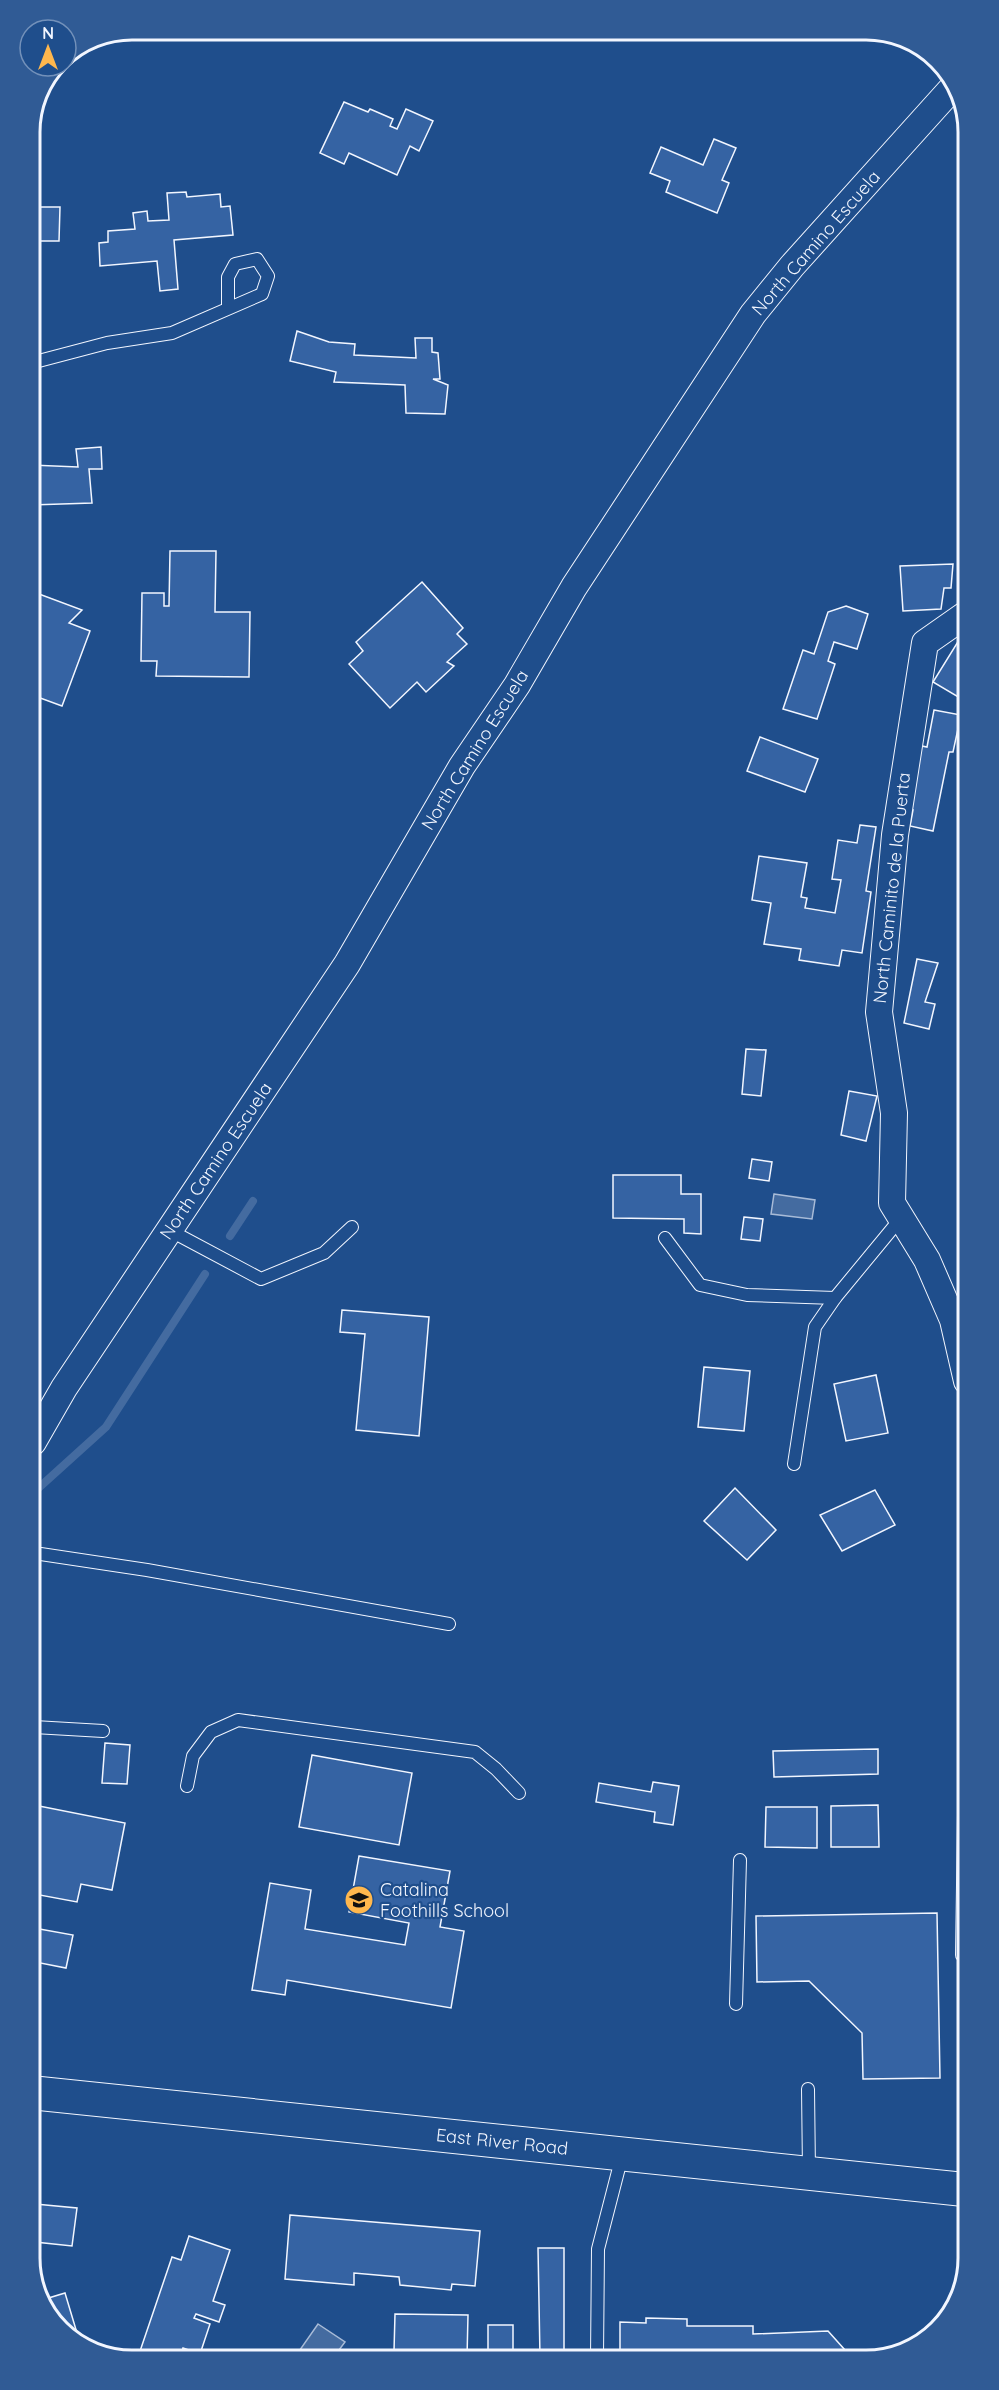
<svg xmlns="http://www.w3.org/2000/svg" width="999" height="2390" font-family="Quicksand,sans-serif">
	<style>
		.water { fill: #446ba0; stroke: #a8bbd7; stroke-width: 1.5 }
		.lines { fill: none; stroke-linecap: round; stroke-linejoin: round }
		.stream { stroke: #446ba0; stroke-width: 8 }
		.building { fill: #3563a3; stroke: #f2f6ff; stroke-width: 1.5 }
		.service-casing { stroke: #f2f6ff; stroke-width: 14 }
		.minor-casing { stroke: #f2f6ff; stroke-width: 28 }
		.primary-casing { stroke: #f2f6ff; stroke-width: 35 }
		.service { stroke: #1f4e8c; stroke-width: 12 }
		.minor { stroke: #1f4e8c; stroke-width: 26 }
		.primary { stroke: #1f4e8c; stroke-width: 33 }
		.labels { text-anchor: middle; stroke-width: 4.5; stroke-linejoin: round; paint-order: stroke }
		.street-label { font-size: 18px; fill: #f2f6ff; stroke: #1f4e8c }
		.poi-label { font-size: 18px; fill: #f2f6ff; stroke: #1f4e8c; text-anchor: start }
		.rim { fill: none; stroke: #f2f6ff; stroke-width: 3 }
	</style>
	<rect width="100%" height="100%" fill="#1f4e8c"/>
	<g class="water">
		<path d="M 774,1194 L 815,1200 L 812,1219 L 771,1214 Z"/>
		<path d="M 318,2324 L 345,2342 L 333,2358 L 303,2359 L 297,2354 Z"/>
	</g>
	<g class="lines">
		<g class="stream">
			<path d="M 230,1236 L 253,1201"/>
			<path d="M 33,1493 L 106,1427 L 205,1274"/>
		</g>
	</g>
	<g class="building">
		<path d="M 344,102 L 368,112 L 370,109 L 393,119 L 390,126 L 397,129 L 406,109 L 433,121 L 419,151 L 410,146 L 397,175 L 349,153 L 344,164 L 320,153 Z"/>
		<path d="M 714,139 L 736,148 L 722,180 L 729,183 L 717,213 L 666,192 L 670,181 L 650,173 L 661,147 L 703,165 Z"/>
		<path d="M 186,192 L 187,197 L 220,194 L 221,207 L 230,206 L 233,235 L 174,240 L 178,289 L 160,291 L 157,261 L 100,266 L 99,243 L 108,242 L 108,231 L 135,229 L 133,213 L 147,211 L 148,221 L 169,220 L 167,193 Z"/>
		<path d="M 30,207 L 60,207 L 59,241 L 30,241 Z"/>
		<path d="M 297,331 L 329,342 L 355,344 L 354,355 L 416,358 L 415,338 L 432,338 L 432,352 L 438,353 L 440,379 L 433,379 L 448,385 L 445,414 L 406,413 L 405,385 L 334,382 L 336,372 L 290,361 Z"/>
		<path d="M 101,447 L 102,469 L 89,469 L 92,503 L 31,505 L 31,465 L 78,467 L 76,449 Z"/>
		<path d="M 170,551 L 216,551 L 215,612 L 250,612 L 249,677 L 156,676 L 157,661 L 141,661 L 142,593 L 164,593 L 164,606 L 169,606 Z"/>
		<path d="M 953,564 L 951,588 L 944,588 L 941,609 L 903,611 L 900,566 Z"/>
		<path d="M 422,582 L 463,628 L 457,634 L 467,644 L 447,662 L 454,666 L 426,692 L 417,682 L 390,708 L 349,664 L 363,651 L 356,642 Z"/>
		<path d="M 31,591 L 82,610 L 69,623 L 90,631 L 62,706 L 32,695 Z"/>
		<path d="M 846,606 L 868,614 L 857,649 L 834,642 L 828,661 L 835,664 L 817,719 L 783,709 L 803,650 L 814,654 L 828,612 Z"/>
		<path d="M 959,640 L 965,644 L 965,701 L 933,682 Z"/>
		<path d="M 934,710 L 961,715 L 953,752 L 949,752 L 933,831 L 910,826 L 913,810 L 904,809 L 917,745 L 927,747 Z"/>
		<path d="M 760,737 L 818,759 L 805,792 L 747,771 Z"/>
		<path d="M 860,825 L 876,827 L 866,891 L 871,892 L 862,953 L 842,950 L 839,966 L 799,960 L 801,949 L 764,944 L 771,903 L 752,900 L 759,856 L 807,863 L 801,897 L 807,898 L 805,908 L 835,913 L 841,880 L 832,879 L 838,840 L 857,843 Z"/>
		<path d="M 917,959 L 938,963 L 925,1002 L 935,1004 L 929,1029 L 904,1023 Z"/>
		<path d="M 746,1049 L 766,1050 L 761,1096 L 742,1094 Z"/>
		<path d="M 849,1091 L 877,1096 L 866,1141 L 841,1135 Z"/>
		<path d="M 752,1159 L 772,1162 L 769,1181 L 749,1178 Z"/>
		<path d="M 613,1175 L 681,1175 L 681,1194 L 701,1194 L 701,1234 L 684,1233 L 684,1219 L 613,1218 Z"/>
		<path d="M 744,1217 L 763,1219 L 760,1241 L 741,1239 Z"/>
		<path d="M 342,1310 L 429,1317 L 419,1436 L 356,1430 L 365,1334 L 340,1332 Z"/>
		<path d="M 704,1367 L 750,1371 L 744,1431 L 698,1427 Z"/>
		<path d="M 876,1375 L 888,1433 L 846,1441 L 834,1384 Z"/>
		<path d="M 735,1488 L 776,1530 L 747,1560 L 704,1521 Z"/>
		<path d="M 875,1490 L 895,1525 L 842,1551 L 820,1515 Z"/>
		<path d="M 105,1743 L 130,1745 L 127,1784 L 102,1783 Z"/>
		<path d="M 878,1749 L 878,1774 L 774,1777 L 773,1751 Z"/>
		<path d="M 312,1755 L 412,1773 L 399,1845 L 299,1827 Z"/>
		<path d="M 653,1782 L 679,1786 L 673,1825 L 654,1822 L 655,1812 L 596,1802 L 599,1783 L 651,1792 Z"/>
		<path d="M 34,1805 L 125,1823 L 112,1890 L 81,1884 L 77,1902 L 34,1894 Z"/>
		<path d="M 878,1805 L 879,1847 L 831,1847 L 831,1806 Z"/>
		<path d="M 766,1807 L 817,1807 L 817,1848 L 765,1847 Z"/>
		<path d="M 359,1856 L 450,1871 L 440,1927 L 464,1931 L 451,2008 L 287,1980 L 285,1995 L 252,1990 L 270,1883 L 311,1890 L 305,1929 L 405,1945 L 409,1923 L 349,1912 Z"/>
		<path d="M 937,1913 L 940,2078 L 863,2079 L 862,2033 L 809,1981 L 757,1982 L 756,1916 Z"/>
		<path d="M 34,1928 L 73,1935 L 66,1968 L 35,1962 Z"/>
		<path d="M 35,2204 L 77,2208 L 72,2246 L 35,2242 Z"/>
		<path d="M 290,2215 L 480,2231 L 475,2286 L 452,2284 L 451,2290 L 400,2285 L 399,2277 L 354,2273 L 354,2285 L 285,2279 Z"/>
		<path d="M 189,2236 L 230,2250 L 213,2301 L 225,2305 L 219,2322 L 196,2314 L 194,2318 L 210,2324 L 200,2354 L 183,2348 L 180,2357 L 188,2359 L 137,2360 L 172,2257 L 181,2260 Z"/>
		<path d="M 538,2248 L 564,2248 L 564,2357 L 540,2357 Z"/>
		<path d="M 65,2293 L 80,2343 L 70,2339 L 42,2300 Z"/>
		<path d="M 395,2314 L 468,2315 L 467,2358 L 430,2358 L 430,2351 L 394,2351 Z"/>
		<path d="M 646,2318 L 687,2319 L 687,2326 L 753,2326 L 753,2334 L 828,2331 L 845,2350 L 840,2355 L 620,2357 L 620,2322 L 646,2323 Z"/>
		<rect x="488" y="2325" width="25" height="32"/>
	</g>
	<g class="lines">
		<g class="service-casing">
			<g id="service">
				<path d="M 31,363 L 107,343 L 172,333 L 262,294 L 268,276 L 257,259 L 235,264 L 228,277 L 228,308"/>
				<path d="M 169,1230 L 261,1279 L 324,1253 L 352,1227"/>
				<path d="M 665,1238 L 700,1285 L 747,1295 L 835,1298"/>
				<path d="M 794,1464 L 815,1327 L 835,1298 L 901,1218"/>
				<path d="M 34,1553 L 147,1570 L 449,1624"/>
				<path d="M 34,1727 L 103,1731"/>
				<path d="M 187,1786 L 193,1756 L 211,1732 L 238,1720 L 475,1752 L 496,1769 L 519,1793"/>
				<path d="M 964,1815 L 962,1955 L 968,1955"/>
				<path d="M 736,2004 L 740,1860"/>
				<path d="M 808,2089 L 809,2172"/>
				<path d="M 597,2357 L 598,2249 L 622,2156"/>
			</g>
		</g>
		<g class="minor-casing">
			<g id="minor">
				<path d="M 965,615 L 925,643 L 895,835 L 879,1012 L 894,1113 L 892,1203 L 927,1260 L 953,1320 L 967,1381"/>
				<path d="M 33,1442 L 64,1388 L 347,964 L 462,766 L 517,685 L 574,587 L 753,314 L 792,266 L 954,86"/>
			</g>
		</g>
		<g class="primary-casing">
			<path id="primary" d="M 35,2093 L 969,2190"/>
		</g>
		<use href="#service" class="service"/>
		<use href="#minor" class="minor"/>
		<use href="#primary" class="primary"/>
	</g>
	<defs>
		<g id="school-disc" transform="scale(1.5)"><circle r="9.5" fill="#ffb74d" stroke="#1f4e8c"/><path d="M0-5L7-2L0 1L-7-2ZM-4 1L0 2.5L4 1V4Q0 6-4 4Z" fill="#111"/></g>
	</defs>
	<g fill-rule="evenodd">
		<use href="#school-disc" x="359" y="1900"/>
	</g>
	<g class="labels">
		<g class="street-label">
			<text transform="translate(816 243) rotate(-49)" y="6">North Camino Escuela</text>
			<text transform="translate(475 750) rotate(-58)" y="6">North Camino Escuela</text>
			<text transform="translate(892 888) rotate(-84)" y="6">North Caminito de la Puerta</text>
			<text transform="translate(216 1161) rotate(-56)" y="6">North Camino Escuela</text>
			<text transform="translate(502 2142) rotate(6)" y="6">East River Road</text>
		</g>
		<g class="poi-label">
			<text x="380" y="1896">Catalina<tspan x="380" dy="21">Foothills School</tspan></text>
		</g>
	</g>
	<path d="M0 0H999V2390H0ZM132 40H866A92 92 0 0 1 958 132V2258A92 92 0 0 1 866 2350H132A92 92 0 0 1 40 2258V132A92 92 0 0 1 132 40Z" fill="#305b95" fill-rule="evenodd"/>
	<path class="rim" d="M132 40H866A92 92 0 0 1 958 132V2258A92 92 0 0 1 866 2350H132A92 92 0 0 1 40 2258V132A92 92 0 0 1 132 40Z"/>
	<g transform="translate(48 48)"><circle r="28" fill="#1f4e8c" stroke="#7391ba" stroke-width="1.5"/>
	<path d="M0-4.5L10 22L0 15L-10 22Z" fill="#ffb74d"/>
	<text y="-9" font-size="16" font-weight="bold" text-anchor="middle" fill="#f2f6ff">N</text>
	</g>
</svg>
